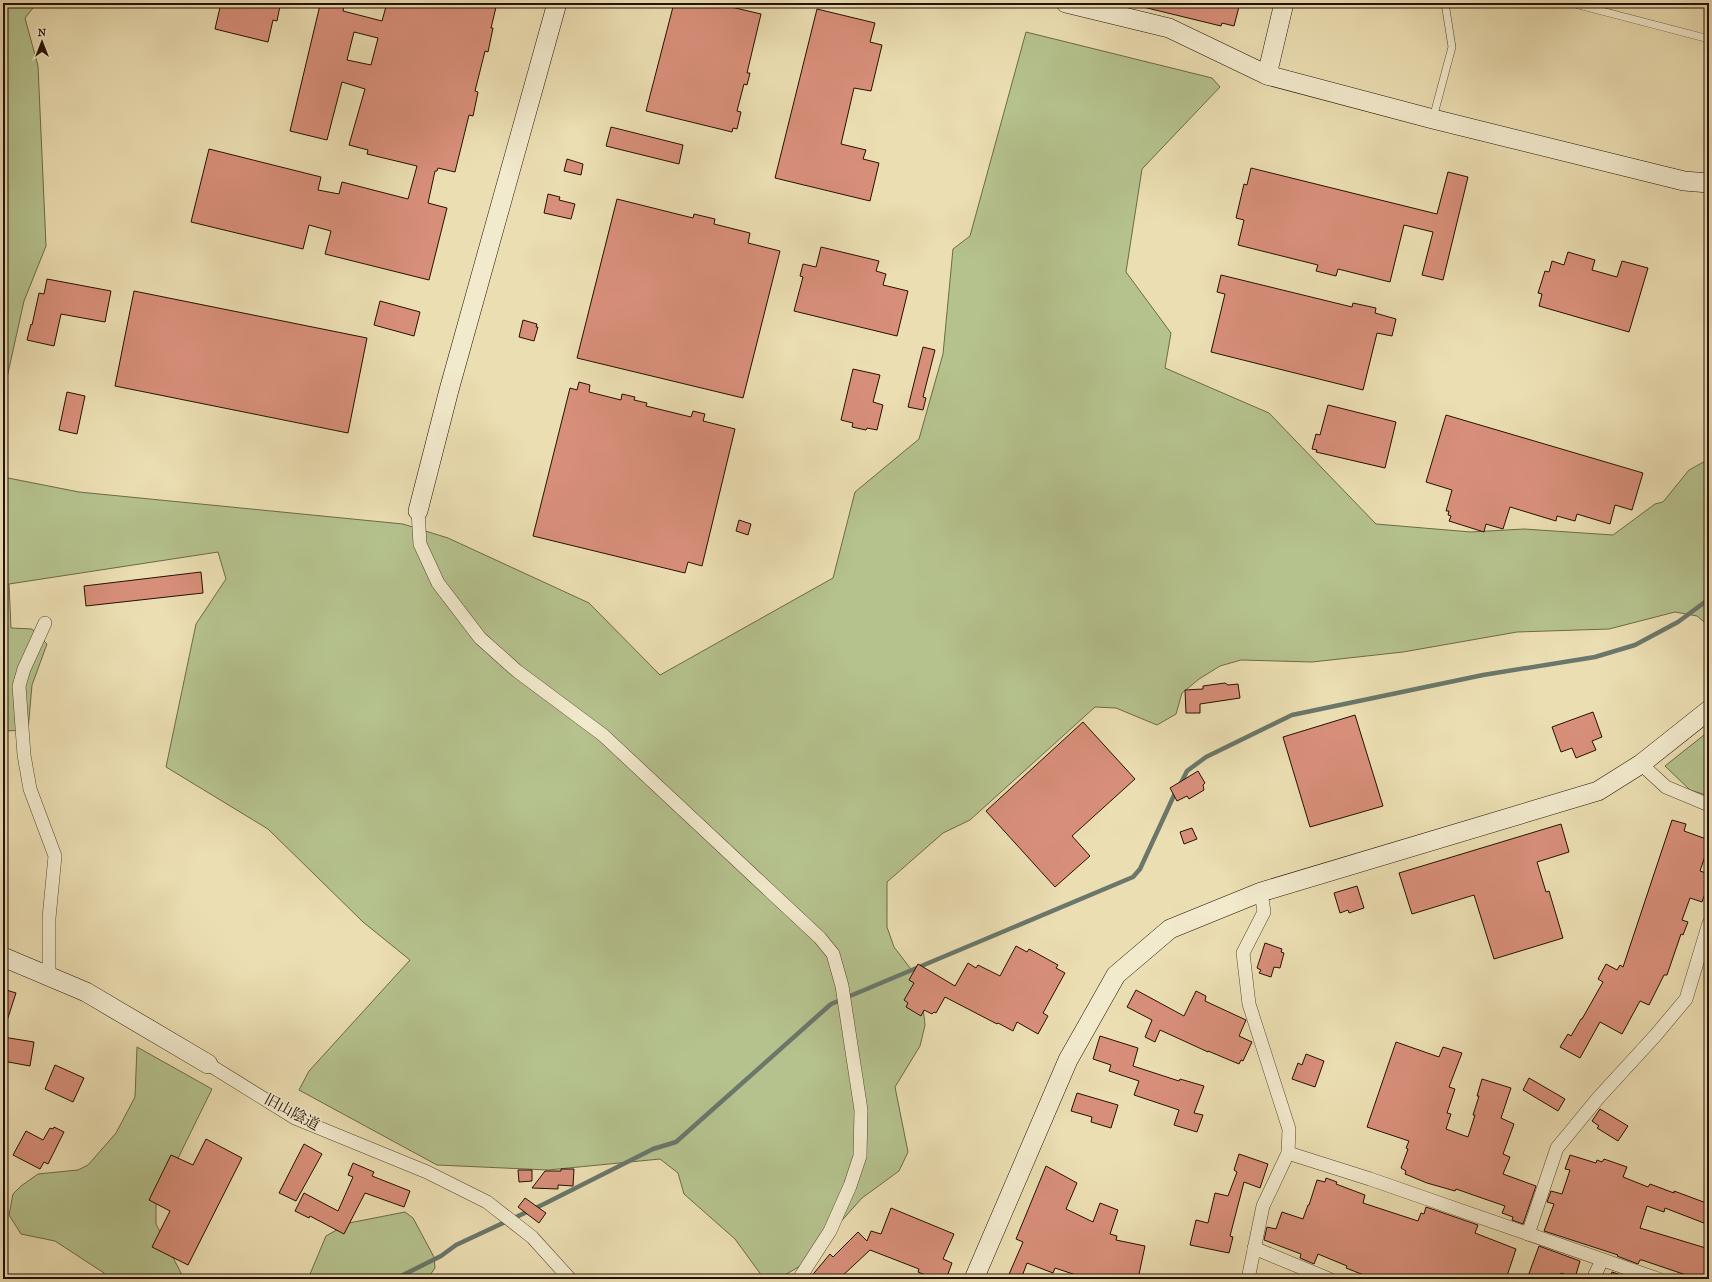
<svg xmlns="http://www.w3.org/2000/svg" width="1712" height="1282" font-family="'IM FELL French Canon','Noto Serif JP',serif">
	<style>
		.green { fill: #b5c28e; stroke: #6d6948 }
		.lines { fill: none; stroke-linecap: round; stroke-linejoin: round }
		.stream { stroke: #6a776a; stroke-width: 4.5 }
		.building { fill: #d88f7a; stroke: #251001; fill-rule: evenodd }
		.lane-casing { stroke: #56442d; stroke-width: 8 }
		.street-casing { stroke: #56442d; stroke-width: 14 }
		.secondary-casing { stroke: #251001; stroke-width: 20 }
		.lane { stroke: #f2eacd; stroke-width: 7 }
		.street { stroke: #f2eacd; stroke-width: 13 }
		.secondary { stroke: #f2eacd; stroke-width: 19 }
		.labels { text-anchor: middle; stroke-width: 3; stroke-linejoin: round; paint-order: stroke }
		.street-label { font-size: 15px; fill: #251001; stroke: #f2eacd }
	</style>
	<rect width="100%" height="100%" fill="#ebdeb2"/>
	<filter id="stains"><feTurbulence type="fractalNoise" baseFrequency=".005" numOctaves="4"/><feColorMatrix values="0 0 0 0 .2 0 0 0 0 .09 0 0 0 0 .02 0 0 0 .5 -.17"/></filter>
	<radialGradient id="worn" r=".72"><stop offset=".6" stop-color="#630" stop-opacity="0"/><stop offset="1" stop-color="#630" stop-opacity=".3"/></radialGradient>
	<g class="green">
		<path d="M 3,3 L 37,3 L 25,18 L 38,66 L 46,246 L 24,301 L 6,382 L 3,410 Z"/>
		<path d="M 1026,32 L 1212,78 L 1220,87 L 1142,169 L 1126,272 L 1171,333 L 1165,368 L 1269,413 L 1376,524 L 1471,532 L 1524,529 L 1613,535 L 1655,504 L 1663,502 L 1689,470 L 1709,459 L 1709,626 L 1697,616 L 1675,612 L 1609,629 L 1517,632 L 1403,652 L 1312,662 L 1241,660 L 1220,666 L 1199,679 L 1182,693 L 1176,714 L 1157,725 L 1116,708 L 1095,707 L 970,820 L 943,833 L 887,882 L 887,927 L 894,947 L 920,981 L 925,1025 L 920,1046 L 895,1087 L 908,1152 L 899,1171 L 862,1198 L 802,1265 L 783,1276 L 762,1276 L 735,1239 L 684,1194 L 678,1173 L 660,1159 L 548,1170 L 437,1165 L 299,1090 L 309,1071 L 410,960 L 363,922 L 268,829 L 166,767 L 196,624 L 226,579 L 218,552 L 9,584 L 11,628 L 32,629 L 47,644 L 32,685 L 28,730 L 3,731 L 3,477 L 79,492 L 403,524 L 448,538 L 589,603 L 660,675 L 833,578 L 855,492 L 919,439 L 943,354 L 953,249 L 970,236 Z"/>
		<path d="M 1709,731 L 1709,796 L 1690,790 L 1665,766 Z"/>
		<path d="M 137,1047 L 212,1089 L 156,1203 L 156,1224 L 184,1279 L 106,1279 L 104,1273 L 55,1241 L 21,1234 L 9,1215 L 13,1194 L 21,1186 L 38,1174 L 78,1170 L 88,1165 L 116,1133 L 135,1097 Z"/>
		<path d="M 405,1212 L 413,1218 L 434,1257 L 435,1268 L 428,1278 L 308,1279 L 326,1236 L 349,1223 Z"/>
	</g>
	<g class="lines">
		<g class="stream">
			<path d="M 1180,785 L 1187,771 L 1206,757 L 1292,715 L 1483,675 L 1595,657 L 1635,645 L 1678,622 L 1709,599"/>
			<path d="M 395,1279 L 441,1256 L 456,1245 L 544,1204 L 653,1149 L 676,1142 L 831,1004 L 1133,877 L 1140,869 L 1176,791"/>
		</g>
	</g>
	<g class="building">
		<path d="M 221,3 L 279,3 L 278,6 L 280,6 L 277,21 L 273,20 L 268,42 L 215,29 Z"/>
		<path d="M 327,3 L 344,6 L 343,11 L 382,21 L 387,3 L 497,3 L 491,28 L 493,28 L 488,52 L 485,51 L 475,91 L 478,92 L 473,116 L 469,115 L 455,172 L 438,168 L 437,171 L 435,171 L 428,203 L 447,208 L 429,280 L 325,254 L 331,231 L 309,225 L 303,249 L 191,222 L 209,149 L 321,177 L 318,190 L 339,194 L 342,182 L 408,199 L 417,166 L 367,154 L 368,150 L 349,145 L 365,89 L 342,82 L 327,140 L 290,131 L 320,5 L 326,6 ZM 354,32 L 378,38 L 371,65 L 347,60 Z"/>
		<path d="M 674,3 L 714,3 L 761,14 L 747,73 L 750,73 L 747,85 L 744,84 L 737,111 L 741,112 L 737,129 L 733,128 L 732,132 L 646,111 Z"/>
		<path d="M 1144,3 L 1240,3 L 1234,26 L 1222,23 L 1221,26 L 1143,7 Z"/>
		<path d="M 817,9 L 875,23 L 870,42 L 882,45 L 871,91 L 854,88 L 841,144 L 866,150 L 863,159 L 879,163 L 870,201 L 775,178 Z"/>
		<path d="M 611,127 L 683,145 L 679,164 L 606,146 Z"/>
		<path d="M 567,159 L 583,164 L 581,175 L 564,171 Z"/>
		<path d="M 1251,168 L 1437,214 L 1448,172 L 1468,177 L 1443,280 L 1422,275 L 1433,232 L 1404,225 L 1390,282 L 1338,269 L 1336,276 L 1316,271 L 1318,265 L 1238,245 L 1244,220 L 1236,218 L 1244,184 L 1247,185 Z"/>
		<path d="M 548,194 L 560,197 L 559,200 L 575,204 L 571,219 L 544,213 Z"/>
		<path d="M 617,199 L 693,218 L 694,214 L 715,219 L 714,224 L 750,233 L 748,243 L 780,251 L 743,398 L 577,358 Z"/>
		<path d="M 821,247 L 879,261 L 876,271 L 886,274 L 883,285 L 908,291 L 897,336 L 794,311 L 803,277 L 800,276 L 803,264 L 816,267 Z"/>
		<path d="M 1568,252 L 1595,260 L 1592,270 L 1617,277 L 1622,261 L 1648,268 L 1629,332 L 1539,306 L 1542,294 L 1538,293 L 1545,271 L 1549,272 L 1552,261 L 1564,265 Z"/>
		<path d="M 1221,275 L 1352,307 L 1353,303 L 1376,308 L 1375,313 L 1396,319 L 1392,336 L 1377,333 L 1363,390 L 1211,352 L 1225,294 L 1217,292 Z"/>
		<path d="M 47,279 L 111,291 L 105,322 L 61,314 L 54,346 L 27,340 L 31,324 L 32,325 L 39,293 L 44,294 Z"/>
		<path d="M 134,291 L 367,338 L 348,433 L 115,386 Z"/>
		<path d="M 380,301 L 420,312 L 414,336 L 374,325 Z"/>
		<path d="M 523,320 L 537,324 L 536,327 L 538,327 L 534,341 L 519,337 Z"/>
		<path d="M 923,347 L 935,350 L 923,397 L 926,398 L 923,410 L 908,407 Z"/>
		<path d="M 853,369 L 880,375 L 873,402 L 883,405 L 877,430 L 867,428 L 866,430 L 852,427 L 853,423 L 841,420 Z"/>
		<path d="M 579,382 L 590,385 L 589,392 L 621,400 L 622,394 L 635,397 L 634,400 L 647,403 L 646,406 L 691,417 L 693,411 L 705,414 L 703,421 L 735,429 L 702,566 L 688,562 L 685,573 L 533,536 L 570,388 L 577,390 Z"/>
		<path d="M 67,392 L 85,396 L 77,434 L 59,430 Z"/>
		<path d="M 1328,405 L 1396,422 L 1385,468 L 1316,452 L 1317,450 L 1312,449 L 1316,434 L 1320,435 Z"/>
		<path d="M 1446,415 L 1643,473 L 1632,510 L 1615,505 L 1610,524 L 1577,514 L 1575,521 L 1557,516 L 1556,521 L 1510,507 L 1503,529 L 1486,524 L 1484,532 L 1449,521 L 1451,516 L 1448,515 L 1449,511 L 1446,511 L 1452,490 L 1426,482 Z"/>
		<path d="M 739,520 L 751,524 L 748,535 L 736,531 Z"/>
		<path d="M 201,572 L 203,593 L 86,606 L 84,586 Z"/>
		<path d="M 1225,683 L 1228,685 L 1238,684 L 1240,698 L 1200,704 L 1200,713 L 1186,713 L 1185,690 L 1203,689 L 1203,686 Z"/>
		<path d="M 1593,712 L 1602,737 L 1592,741 L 1596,750 L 1576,758 L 1572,748 L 1561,752 L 1552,727 Z"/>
		<path d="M 1355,715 L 1383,806 L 1310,827 L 1283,737 Z"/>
		<path d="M 1083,722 L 1135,779 L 1072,836 L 1090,856 L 1055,887 L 986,811 Z"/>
		<path d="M 1198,771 L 1205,783 L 1203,785 L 1204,790 L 1189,799 L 1187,796 L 1177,801 L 1170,788 Z"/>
		<path d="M 1672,820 L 1686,824 L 1684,831 L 1709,840 L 1709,844 L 1700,871 L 1709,874 L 1709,882 L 1702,902 L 1690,898 L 1682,920 L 1688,922 L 1683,935 L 1681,934 L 1667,975 L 1664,975 L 1649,1005 L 1640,1001 L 1622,1034 L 1600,1022 L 1580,1058 L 1560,1047 L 1568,1034 L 1571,1036 L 1581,1019 L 1582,1019 L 1603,982 L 1598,979 L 1606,964 L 1617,970 L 1620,965 L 1623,967 Z"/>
		<path d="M 1561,824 L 1569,852 L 1537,862 L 1546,892 L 1549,891 L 1563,938 L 1494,959 L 1474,895 L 1412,914 L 1399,873 Z"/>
		<path d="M 1192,828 L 1197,839 L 1184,844 L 1180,832 Z"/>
		<path d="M 1357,886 L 1364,908 L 1349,913 L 1348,910 L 1340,913 L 1334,893 Z"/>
		<path d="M 1265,943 L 1282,949 L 1281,952 L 1284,953 L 1280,968 L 1274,967 L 1271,977 L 1259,973 L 1261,970 L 1257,968 Z"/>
		<path d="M 1016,946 L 1027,952 L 1029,949 L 1058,965 L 1056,968 L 1065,973 L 1043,1013 L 1048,1016 L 1038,1034 L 1017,1022 L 1013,1031 L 998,1023 L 997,1024 L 945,997 L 936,1013 L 934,1012 L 932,1014 L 924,1010 L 921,1016 L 906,1007 L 908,1003 L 904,1000 L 914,983 L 909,980 L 918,964 L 955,986 L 968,963 L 976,968 L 978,965 L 1000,976 Z"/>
		<path d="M 3,989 L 16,993 L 5,1027 L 3,1026 Z"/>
		<path d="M 1136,990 L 1184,1016 L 1196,991 L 1206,996 L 1205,1001 L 1246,1020 L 1239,1036 L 1252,1042 L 1243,1061 L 1241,1060 L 1239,1064 L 1208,1051 L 1208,1052 L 1160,1030 L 1155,1042 L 1145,1037 L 1152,1020 L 1127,1007 Z"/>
		<path d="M 1100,1036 L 1138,1048 L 1133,1066 L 1179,1081 L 1180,1079 L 1204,1086 L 1194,1113 L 1203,1115 L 1197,1132 L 1174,1125 L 1179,1110 L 1134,1095 L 1139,1081 L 1109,1071 L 1111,1065 L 1093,1059 Z"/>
		<path d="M 3,1037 L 34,1042 L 30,1066 L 3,1061 Z"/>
		<path d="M 1396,1042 L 1439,1057 L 1443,1047 L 1462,1053 L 1449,1087 L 1455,1089 L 1447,1113 L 1451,1114 L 1446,1129 L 1468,1137 L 1475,1115 L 1473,1115 L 1479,1096 L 1477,1096 L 1482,1079 L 1511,1088 L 1501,1118 L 1514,1124 L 1503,1154 L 1510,1157 L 1503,1174 L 1536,1186 L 1523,1224 L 1512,1220 L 1513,1217 L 1502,1213 L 1505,1206 L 1456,1189 L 1455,1191 L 1427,1183 L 1405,1174 L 1406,1171 L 1401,1168 L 1408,1149 L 1406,1148 L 1409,1141 L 1367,1127 Z"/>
		<path d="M 1306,1054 L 1324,1061 L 1315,1087 L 1292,1079 L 1298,1063 L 1302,1065 Z"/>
		<path d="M 55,1065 L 84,1078 L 73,1102 L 45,1089 Z"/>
		<path d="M 1529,1078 L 1565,1099 L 1558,1111 L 1523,1090 Z"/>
		<path d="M 1077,1093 L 1118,1105 L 1111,1128 L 1091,1122 L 1092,1117 L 1071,1111 Z"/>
		<path d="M 1600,1109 L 1628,1126 L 1618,1141 L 1597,1128 L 1599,1126 L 1592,1121 Z"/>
		<path d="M 54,1127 L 64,1132 L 48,1164 L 44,1162 L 40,1169 L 13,1155 L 26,1131 L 43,1140 L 50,1128 L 53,1129 Z"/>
		<path d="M 206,1139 L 242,1158 L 188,1265 L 152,1247 L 170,1211 L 149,1200 L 171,1155 L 193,1165 Z"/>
		<path d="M 304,1144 L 322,1154 L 296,1201 L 279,1193 Z"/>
		<path d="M 1239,1154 L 1268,1164 L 1260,1188 L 1244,1182 L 1230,1236 L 1233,1237 L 1229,1253 L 1190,1245 L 1196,1220 L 1208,1223 L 1215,1193 L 1228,1196 L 1237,1172 L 1234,1170 Z"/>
		<path d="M 1570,1155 L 1596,1163 L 1597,1160 L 1602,1162 L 1604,1159 L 1627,1167 L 1623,1177 L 1648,1187 L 1650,1184 L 1674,1193 L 1674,1191 L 1709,1204 L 1709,1225 L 1665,1208 L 1664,1212 L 1647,1206 L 1640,1228 L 1709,1249 L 1709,1276 L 1689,1276 L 1642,1260 L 1640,1260 L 1638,1264 L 1617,1256 L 1618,1255 L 1544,1231 L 1554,1204 L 1547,1202 L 1551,1191 L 1562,1194 L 1570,1170 L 1565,1169 Z"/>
		<path d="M 353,1163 L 374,1172 L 372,1176 L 410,1191 L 404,1207 L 365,1193 L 344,1234 L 310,1216 L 309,1218 L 295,1211 L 304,1193 L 338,1211 L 353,1177 L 348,1175 Z"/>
		<path d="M 1046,1166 L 1077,1183 L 1066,1209 L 1093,1222 L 1100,1203 L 1118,1210 L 1110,1234 L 1117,1236 L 1116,1240 L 1145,1246 L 1138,1279 L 1088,1279 L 1055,1268 L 1053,1273 L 1027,1263 L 1021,1279 L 1007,1279 L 1023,1242 L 1016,1239 Z"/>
		<path d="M 561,1169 L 574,1169 L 573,1186 L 558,1185 L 558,1189 L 532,1188 L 545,1171 L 561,1171 Z"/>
		<path d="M 518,1170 L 532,1170 L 532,1181 L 519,1182 Z"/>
		<path d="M 1326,1178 L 1337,1182 L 1336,1184 L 1365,1195 L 1363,1203 L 1418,1221 L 1421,1213 L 1424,1214 L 1426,1207 L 1478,1225 L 1475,1233 L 1516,1249 L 1506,1279 L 1374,1279 L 1346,1268 L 1347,1266 L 1318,1254 L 1314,1264 L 1300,1258 L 1301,1254 L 1264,1240 L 1267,1227 L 1276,1229 L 1282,1212 L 1303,1219 L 1308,1205 L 1309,1205 L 1317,1180 L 1325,1182 Z"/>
		<path d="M 525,1198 L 546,1213 L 539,1223 L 518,1207 Z"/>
		<path d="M 891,1208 L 954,1234 L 943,1259 L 952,1263 L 946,1279 L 935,1279 L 918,1272 L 919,1269 L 870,1250 L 839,1279 L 809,1279 L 830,1254 L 833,1257 L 858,1232 L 867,1241 L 871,1231 L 881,1234 Z"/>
		<path d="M 1539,1246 L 1580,1261 L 1575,1278 L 1561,1273 L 1559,1279 L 1547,1275 L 1546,1279 L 1527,1279 Z"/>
		<path d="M 1612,1272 L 1633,1279 L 1610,1279 Z"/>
	</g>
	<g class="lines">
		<g class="lane-casing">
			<g id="lane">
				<path d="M 1571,3 L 1709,39"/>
				<path d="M 1433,118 L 1452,47 L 1445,3"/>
			</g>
		</g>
		<g class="street-casing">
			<g id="street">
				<path d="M 418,511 L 420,544 L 438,583 L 480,638 L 517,671 L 603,735 L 820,938 L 833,954 L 842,986 L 861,1110 L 860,1156 L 850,1186 L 830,1231 L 799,1279"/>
				<path d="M 45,623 L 24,669 L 19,686 L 24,755 L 30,789 L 55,856 L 49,918 L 49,976"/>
				<path d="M 1641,764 L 1666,787 L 1709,805"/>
				<path d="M 208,1064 L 295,1118 L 427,1172 L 487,1202 L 532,1237 L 570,1279"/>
				<path d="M 1288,1153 L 1370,1179 L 1658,1279"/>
				<path d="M 1528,1234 L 1557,1148 L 1599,1097 L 1655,1036 L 1686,999 L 1709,923"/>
				<path d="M 1254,1248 L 1329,1279"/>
				<path d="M 1248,1279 L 1263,1206 L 1288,1153 L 1289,1129 L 1249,1004 L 1243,953 L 1264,912 L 1261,892"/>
				<path d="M 1593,1279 L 1602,1260"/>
			</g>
		</g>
		<g class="secondary-casing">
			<g id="secondary">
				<path d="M 1066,3 L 1169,28 L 1267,75 L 1433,119 L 1684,181 L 1709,183"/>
				<path d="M 1267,75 L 1284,3"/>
				<path d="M 418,511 L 449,390 L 557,3"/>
				<path d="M 3,957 L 86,992 L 208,1064"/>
				<path d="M 974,1279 L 1068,1060 L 1116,975 L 1170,929 L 1261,892 L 1598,791 L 1641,764 L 1709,710"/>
			</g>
		</g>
		<use href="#lane" class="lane"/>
		<use href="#street" class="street"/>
		<use href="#secondary" class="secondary"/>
	</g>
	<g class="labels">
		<g class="street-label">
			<text transform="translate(292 1112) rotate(28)" y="5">旧山陰道</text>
		</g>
	</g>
	<rect width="1712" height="1282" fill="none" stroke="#ebdeb2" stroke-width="16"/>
	<rect x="4" y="4" width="1704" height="1274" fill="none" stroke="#251001" stroke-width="2"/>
	<rect x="8" y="8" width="1696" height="1266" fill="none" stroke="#251001"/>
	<g transform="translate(42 42)" stroke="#f2eacd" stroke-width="3" paint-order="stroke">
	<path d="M0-3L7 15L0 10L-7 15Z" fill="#251001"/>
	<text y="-6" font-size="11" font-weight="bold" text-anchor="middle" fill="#251001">N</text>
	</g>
	<rect width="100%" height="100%" filter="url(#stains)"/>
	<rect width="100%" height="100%" fill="url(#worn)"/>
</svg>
